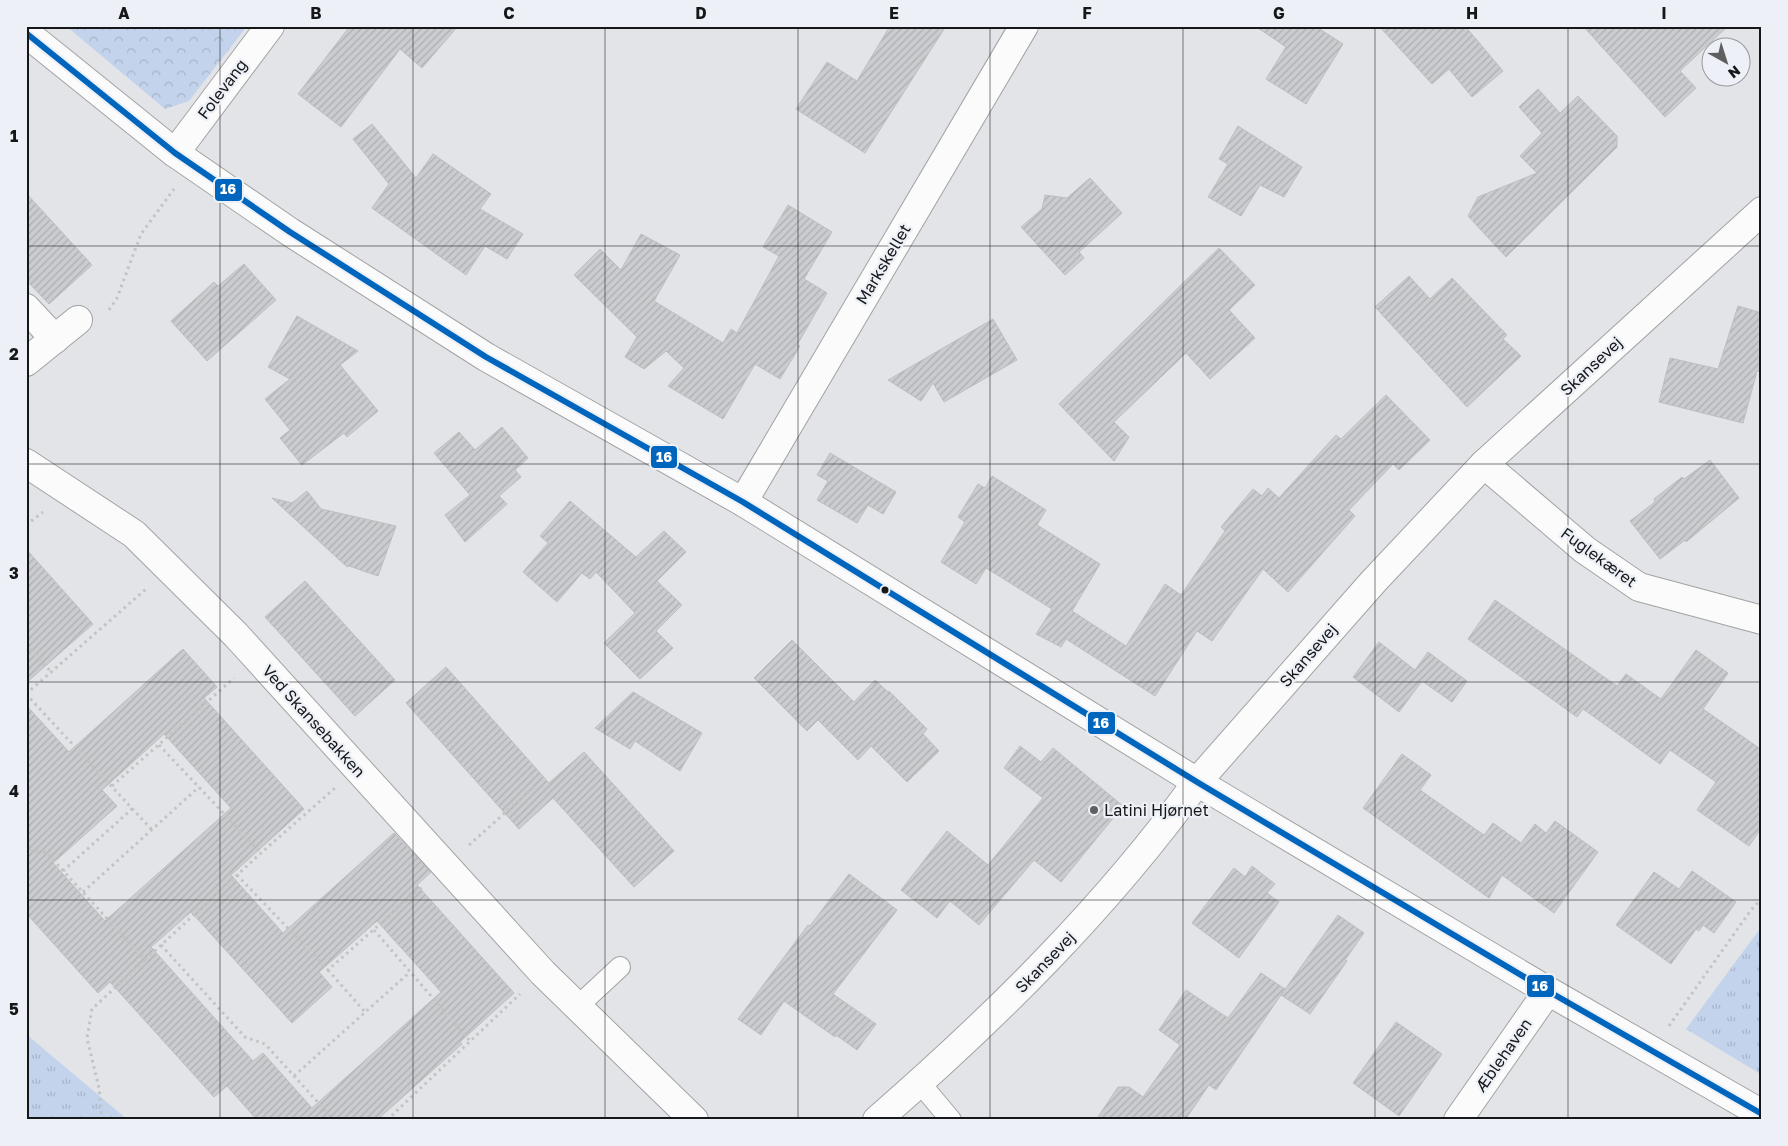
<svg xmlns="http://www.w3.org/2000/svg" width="1788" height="1146" font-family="'Golos Text',sans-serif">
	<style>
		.grass { fill: url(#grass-tufts) }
		.forest { fill: url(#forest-crowns) }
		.building { fill: url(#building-hatch); stroke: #bcbebf; fill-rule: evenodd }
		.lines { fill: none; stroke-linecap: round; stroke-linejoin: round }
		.service-casing { stroke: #a1a3a4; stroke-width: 22 }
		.minor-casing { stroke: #a1a3a4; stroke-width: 30 }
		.tertiary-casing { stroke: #a1a3a4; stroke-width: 30 }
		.path { stroke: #c3c3c4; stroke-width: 3; stroke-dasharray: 2.5 4; stroke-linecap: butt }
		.service { stroke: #fbfbfb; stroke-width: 20 }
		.minor { stroke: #fbfbfb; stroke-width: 28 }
		.tertiary { stroke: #fbfbfb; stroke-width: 28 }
		.bus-1-casing { stroke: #edf1f7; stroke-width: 10 }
		.bus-1 { stroke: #0065bd; stroke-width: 6 }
		.grid { fill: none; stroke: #161719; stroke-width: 1; stroke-opacity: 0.55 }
		.bus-dot { fill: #161719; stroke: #edf1f7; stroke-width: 2 }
		.poi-dot { fill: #5d5f61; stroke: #edf1f7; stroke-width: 2 }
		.labels { text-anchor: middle; stroke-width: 4.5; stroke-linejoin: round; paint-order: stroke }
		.street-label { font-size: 16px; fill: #161719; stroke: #edf1f7 }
		.poi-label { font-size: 16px; fill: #161719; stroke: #edf1f7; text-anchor: start }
		.line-badge { stroke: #edf1f7; stroke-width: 2 }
		.badge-label { font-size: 14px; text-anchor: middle; font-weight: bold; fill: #fff }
		.neatline { fill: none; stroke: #161719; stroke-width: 2 }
		.grid-label { font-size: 16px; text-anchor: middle; font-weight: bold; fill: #161719 }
	</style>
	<defs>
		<pattern id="grass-tufts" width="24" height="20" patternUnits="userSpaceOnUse" patternTransform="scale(1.25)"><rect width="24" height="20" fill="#c3d3ec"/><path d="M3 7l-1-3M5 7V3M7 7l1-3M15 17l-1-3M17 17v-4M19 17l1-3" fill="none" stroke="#a7b4ca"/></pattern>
		<pattern id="forest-crowns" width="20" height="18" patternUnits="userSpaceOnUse" patternTransform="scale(1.25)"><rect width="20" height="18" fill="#c3d3ec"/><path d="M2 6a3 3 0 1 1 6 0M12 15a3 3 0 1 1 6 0" fill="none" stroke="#a7b4ca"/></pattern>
		<pattern id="building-hatch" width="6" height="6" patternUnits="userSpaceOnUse" patternTransform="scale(1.25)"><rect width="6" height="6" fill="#cbcccf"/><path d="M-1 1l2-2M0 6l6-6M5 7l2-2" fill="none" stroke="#aeaeb1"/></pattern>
	</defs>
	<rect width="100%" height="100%" fill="#e2e4e7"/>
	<g class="grass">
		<path d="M 1762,926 L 1762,1075 L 1686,1029 Z"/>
		<path d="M 26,1034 L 128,1120 L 26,1120 Z"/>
	</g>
	<path class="forest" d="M 66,26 L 247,26 L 189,101 L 165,109 Z"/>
	<g class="building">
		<path d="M 350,26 L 458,26 L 422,68 L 400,49 L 341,127 L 298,94 Z"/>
		<path d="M 890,26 L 946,26 L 865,153 L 796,109 L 827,62 L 857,81 Z"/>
		<path d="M 1255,26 L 1315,26 L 1343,44 L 1306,104 L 1266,79 L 1286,47 Z"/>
		<path d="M 1379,26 L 1465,26 L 1503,71 L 1472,97 L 1449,69 L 1432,84 Z"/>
		<path d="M 1583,26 L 1728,26 L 1680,71 L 1696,88 L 1665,117 Z"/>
		<path d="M 1538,89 L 1560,113 L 1578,96 L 1617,136 L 1617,147 L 1506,257 L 1468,216 L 1478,197 L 1537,173 L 1520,156 L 1542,133 L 1519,107 Z"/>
		<path d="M 372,124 L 416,178 L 433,154 L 491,194 L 480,209 L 523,234 L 507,259 L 485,246 L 466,275 L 372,208 L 389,184 L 353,139 Z"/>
		<path d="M 1238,126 L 1302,167 L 1284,197 L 1260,185 L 1241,216 L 1208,197 L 1228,164 L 1219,159 Z"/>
		<path d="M 1090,178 L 1122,213 L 1079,252 L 1084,258 L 1065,275 L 1021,227 L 1042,209 L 1045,195 L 1067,198 Z"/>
		<path d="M 26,193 L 92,265 L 49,304 L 26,280 Z"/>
		<path d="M 788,205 L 832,232 L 804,279 L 827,293 L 797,345 L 800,346 L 780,379 L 755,364 L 723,419 L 668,386 L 684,368 L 666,351 L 644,369 L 625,357 L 637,337 L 574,275 L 600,249 L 621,270 L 641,234 L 680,255 L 654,301 L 723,343 L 731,329 L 737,333 L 779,256 L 763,247 Z"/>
		<path d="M 1219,248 L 1255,285 L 1229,310 L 1255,338 L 1210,379 L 1186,353 L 1114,422 L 1129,437 L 1114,461 L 1059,404 Z"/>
		<path d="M 244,264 L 276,300 L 207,361 L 171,321 L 214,282 L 218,286 Z"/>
		<path d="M 1409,276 L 1430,299 L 1452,278 L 1507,335 L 1503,339 L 1521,356 L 1467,407 L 1375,307 Z"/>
		<path d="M 1738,306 L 1762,313 L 1762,373 L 1757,371 L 1743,423 L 1659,402 L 1670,358 L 1718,369 Z"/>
		<path d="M 297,316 L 358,351 L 340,365 L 378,411 L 347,437 L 344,433 L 302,465 L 280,438 L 290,430 L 265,399 L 290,379 L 268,367 Z"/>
		<path d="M 993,319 L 1017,360 L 944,402 L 933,383 L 921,401 L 888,380 Z"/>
		<path d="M 1386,395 L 1430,440 L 1399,470 L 1393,464 L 1349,510 L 1355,516 L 1288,592 L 1263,569 L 1212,641 L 1197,631 L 1155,696 L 1066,639 L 1061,647 L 1036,634 L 1052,609 L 986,568 L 976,584 L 941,562 L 965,522 L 958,517 L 978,484 L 985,488 L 992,476 L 1046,510 L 1037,525 L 1100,564 L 1072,611 L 1126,646 L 1165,584 L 1181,595 L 1225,531 L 1221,527 L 1253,489 L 1262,496 L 1268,488 L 1279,498 L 1336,435 L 1341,439 Z"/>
		<path d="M 502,427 L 528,458 L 515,470 L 521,477 L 499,496 L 507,504 L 465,542 L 445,515 L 470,495 L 434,453 L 459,432 L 475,450 Z"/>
		<path d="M 830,453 L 896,492 L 883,514 L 868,505 L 857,523 L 817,500 L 828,481 L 817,475 Z"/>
		<path d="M 1710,460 L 1739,498 L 1686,542 L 1685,540 L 1660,559 L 1630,521 L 1655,502 L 1654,499 L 1682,477 L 1684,479 Z"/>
		<path d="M 307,491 L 321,509 L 396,526 L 378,576 L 349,566 L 347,567 L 272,498 L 292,503 Z"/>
		<path d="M 570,501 L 636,557 L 664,531 L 686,552 L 657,581 L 682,605 L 656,631 L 673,648 L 640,679 L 604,643 L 635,613 L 596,572 L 590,579 L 582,573 L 557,602 L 523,572 L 548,543 L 540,536 Z"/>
		<path d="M 26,549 L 93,624 L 26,683 Z"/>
		<path d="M 305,581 L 395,680 L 355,716 L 265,617 Z"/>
		<path d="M 1495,600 L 1617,686 L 1626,674 L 1661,699 L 1696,650 L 1728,673 L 1703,709 L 1762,750 L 1762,827 L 1749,846 L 1697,810 L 1716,782 L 1670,750 L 1660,764 L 1583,709 L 1577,717 L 1468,639 Z"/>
		<path d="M 792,640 L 854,702 L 875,680 L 888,692 L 889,691 L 927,729 L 923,734 L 939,751 L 907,782 L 871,746 L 858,760 L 818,720 L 807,731 L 754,678 Z"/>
		<path d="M 1379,642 L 1415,670 L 1428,652 L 1467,681 L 1452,702 L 1422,681 L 1399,712 L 1353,677 Z"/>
		<path d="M 183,649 L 217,687 L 204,698 L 304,809 L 231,875 L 283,933 L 394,833 L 431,872 L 417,885 L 514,993 L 460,1042 L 462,1044 L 377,1120 L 257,1120 L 227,1086 L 214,1097 L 110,982 L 98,993 L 26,913 L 26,705 L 69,752 ZM 164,734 L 231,808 L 105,921 L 53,863 L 117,806 L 102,790 ZM 191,912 L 292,1023 L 332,987 L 319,972 L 377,921 L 441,992 L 312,1108 L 263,1053 L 253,1061 L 151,947 Z"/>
		<path d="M 446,667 L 549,783 L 584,752 L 674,851 L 634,887 L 553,798 L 519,829 L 406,703 Z"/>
		<path d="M 633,692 L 702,733 L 680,771 L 635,741 L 630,749 L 595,728 Z"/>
		<path d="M 1020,746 L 1041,762 L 1053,748 L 1123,806 L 1061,882 L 1034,860 L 979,925 L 950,901 L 937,918 L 901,890 L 947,831 L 988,865 L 1043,798 L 1004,768 Z"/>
		<path d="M 1402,754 L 1431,775 L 1420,790 L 1484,835 L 1493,823 L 1521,843 L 1535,824 L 1546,833 L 1555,821 L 1598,852 L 1554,913 L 1502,875 L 1489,898 L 1363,808 Z"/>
		<path d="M 1252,866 L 1275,884 L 1267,893 L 1279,902 L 1239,958 L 1192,923 L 1234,868 L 1245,877 Z"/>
		<path d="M 1692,871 L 1736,902 L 1714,933 L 1703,925 L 1699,931 L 1696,929 L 1671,964 L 1616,925 L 1654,872 L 1679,889 Z"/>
		<path d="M 849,874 L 897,910 L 833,994 L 876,1024 L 857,1050 L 836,1035 L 835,1037 L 784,1001 L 761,1035 L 738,1019 L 808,925 L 810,926 Z"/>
		<path d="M 1338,915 L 1364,933 L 1345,960 L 1347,961 L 1310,1014 L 1281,995 Z"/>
		<path d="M 1261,973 L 1285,989 L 1216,1090 L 1209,1085 L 1185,1120 L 1096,1120 L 1118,1087 L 1129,1087 L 1143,1097 L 1180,1045 L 1159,1030 L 1186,990 L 1228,1018 Z"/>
		<path d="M 1396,1022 L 1442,1054 L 1399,1116 L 1353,1083 Z"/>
	</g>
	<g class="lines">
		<g class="service-casing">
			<g id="service">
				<path d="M 577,1007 L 620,967"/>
				<path d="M 920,1083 L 951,1120"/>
			</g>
		</g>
		<g class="minor-casing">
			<g id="minor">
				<path d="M 175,153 L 270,26"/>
				<path d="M 26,308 L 55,339"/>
				<path d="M 26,362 L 78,320"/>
				<path d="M 26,463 L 134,534 L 236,635 L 543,973 L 694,1120"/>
				<path d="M 1484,464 L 1585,550 L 1639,587 L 1762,620"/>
				<path d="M 743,502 L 1024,26"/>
				<path d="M 877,1120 C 994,1018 1106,908 1197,782"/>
				<path d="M 1458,1120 L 1548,991"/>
			</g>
		</g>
		<g class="tertiary-casing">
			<g id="tertiary">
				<path d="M 26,33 L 175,153 L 290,232 L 486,357 L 743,502 L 1197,782 L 1548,991 L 1762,1114"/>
				<path d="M 1197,782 L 1373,582 L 1484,464 L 1762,211"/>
			</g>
		</g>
		<g class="path">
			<path d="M 109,310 L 117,298 L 141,234 L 174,189"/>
			<path d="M 26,525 L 43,512"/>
			<path d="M 26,644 L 51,672"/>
			<path d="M 26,694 L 146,589"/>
			<path d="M 26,694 L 152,830"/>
			<path d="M 159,745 L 261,853"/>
			<path d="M 112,786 L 234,678"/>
			<path d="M 26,845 L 32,851 L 46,852 L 145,960 L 261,853 L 335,788"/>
			<path d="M 469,845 L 534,787"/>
			<path d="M 63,871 L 133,808"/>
			<path d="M 237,875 L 328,970 L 423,886"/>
			<path d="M 83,892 L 199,787"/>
			<path d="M 374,930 L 470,1041"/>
			<path d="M 161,945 L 245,1037 L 265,1044 L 334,1120"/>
			<path d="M 328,970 L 365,1012"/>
			<path d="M 1669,1026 L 1751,910 L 1762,898"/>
			<path d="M 294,1076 L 410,972"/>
			<path d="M 102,1120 L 99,1088 L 87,1038 L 92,1009 L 145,960"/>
			<path d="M 387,1120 L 520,994"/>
		</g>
		<use href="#service" class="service"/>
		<use href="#minor" class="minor"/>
		<use href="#tertiary" class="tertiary"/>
		<g class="bus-1-casing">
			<path id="bus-1" d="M 26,33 L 175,153 L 290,232 L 486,357 L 743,502 L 1197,782 L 1548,991 L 1762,1114"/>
		</g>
		<use href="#bus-1" class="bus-1"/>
	</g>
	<path class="grid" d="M 220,26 L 220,1120M 413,26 L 413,1120M 605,26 L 605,1120M 798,26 L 798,1120M 990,26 L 990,1120M 1183,26 L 1183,1120M 1375,26 L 1375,1120M 1568,26 L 1568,1120M 26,246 L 1762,246M 26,464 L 1762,464M 26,682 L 1762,682M 26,900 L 1762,900"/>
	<circle class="bus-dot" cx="885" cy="590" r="4.5"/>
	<circle class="poi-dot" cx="1094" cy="810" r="5"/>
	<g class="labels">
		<g class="street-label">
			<text transform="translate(222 89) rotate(-53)" y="6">Folevang</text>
			<text transform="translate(883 264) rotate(-59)" y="6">Markskellet</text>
			<text transform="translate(1591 366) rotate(-43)" y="6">Skansevej</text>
			<text transform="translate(1599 557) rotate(36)" y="6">Fuglekæret</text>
			<text transform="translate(1308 655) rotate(-49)" y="6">Skansevej</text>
			<text transform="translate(314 721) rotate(48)" y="6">Ved Skansebakken</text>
			<text transform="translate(1045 962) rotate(-46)" y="6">Skansevej</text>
			<text transform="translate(1503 1055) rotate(-55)" y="6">Æblehaven</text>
		</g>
		<g class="poi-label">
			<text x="1104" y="816">Latini Hjørnet</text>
		</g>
	</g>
	<g class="line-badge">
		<rect x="214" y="178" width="29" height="24" rx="5" fill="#0065bd"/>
		<rect x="650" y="445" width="28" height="24" rx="5" fill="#0065bd"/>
		<rect x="1087" y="711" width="29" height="24" rx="5" fill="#0065bd"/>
		<rect x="1526" y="974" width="29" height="24" rx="5" fill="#0065bd"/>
	</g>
	<g class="badge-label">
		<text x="228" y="194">16</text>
		<text x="664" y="462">16</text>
		<text x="1101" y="728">16</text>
		<text x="1540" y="991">16</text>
	</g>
	<rect width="1788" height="1146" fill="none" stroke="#edf1f7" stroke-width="55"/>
	<g transform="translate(1726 62) rotate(141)"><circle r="24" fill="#edf1f7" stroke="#979a9e"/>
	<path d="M0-4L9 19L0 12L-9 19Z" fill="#5d5f61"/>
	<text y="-8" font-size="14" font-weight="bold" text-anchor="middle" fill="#161719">N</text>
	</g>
	<rect x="28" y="28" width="1732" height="1090" class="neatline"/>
	<g class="grid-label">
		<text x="124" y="19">A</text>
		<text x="316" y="19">B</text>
		<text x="509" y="19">C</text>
		<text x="701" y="19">D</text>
		<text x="894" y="19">E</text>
		<text x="1087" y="19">F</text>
		<text x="1279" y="19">G</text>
		<text x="1472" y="19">H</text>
		<text x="1664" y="19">I</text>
		<text x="14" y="142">1</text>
		<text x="14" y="360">2</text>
		<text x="14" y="579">3</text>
		<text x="14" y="797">4</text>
		<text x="14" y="1015">5</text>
	</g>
</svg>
